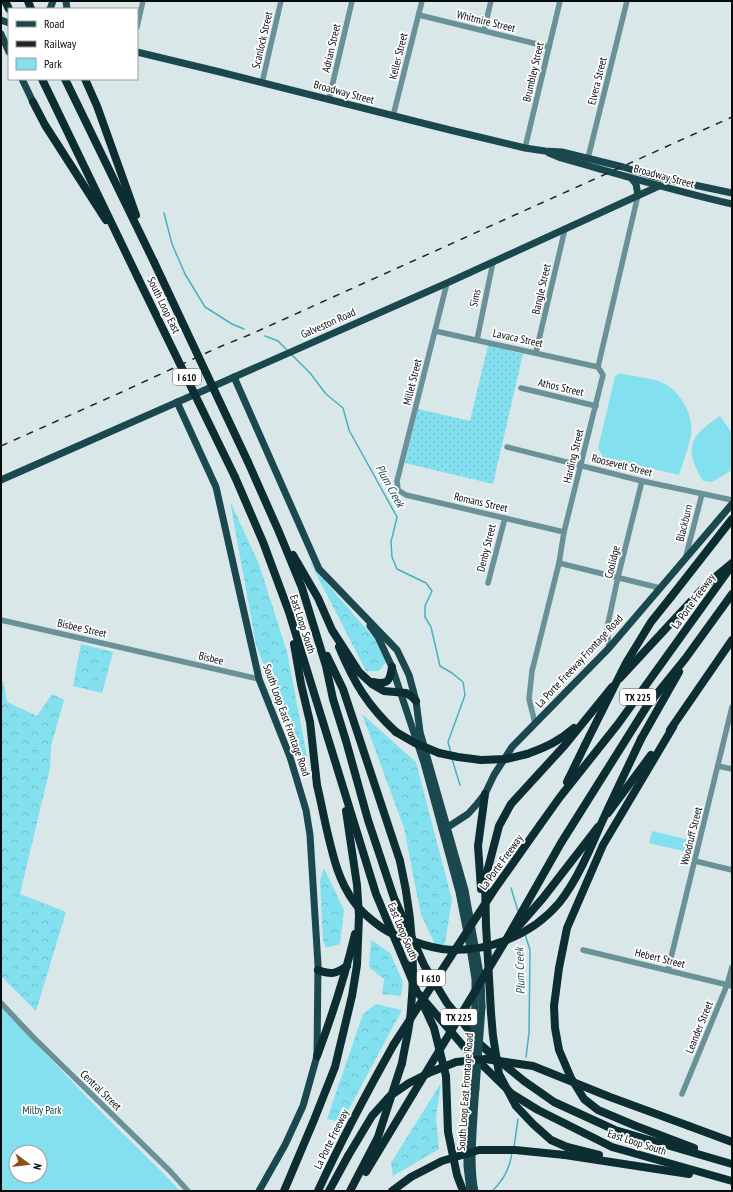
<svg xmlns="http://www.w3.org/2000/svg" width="733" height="1192" font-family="'PT Sans Narrow',sans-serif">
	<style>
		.grass { fill: url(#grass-dots) }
		.forest { fill: url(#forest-crowns) }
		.park { fill: #83e0ef; fill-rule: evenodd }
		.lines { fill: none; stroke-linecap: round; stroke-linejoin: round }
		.stream { stroke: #4ab0bf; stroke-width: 1.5 }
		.minor { stroke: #6a9197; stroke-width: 5.5 }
		.major { stroke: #1b474e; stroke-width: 7 }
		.highway { stroke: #0c2d31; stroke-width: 8 }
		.rail { stroke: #202526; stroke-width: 1.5; stroke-dasharray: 7 7; stroke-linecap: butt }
		.major-bridge { stroke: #1b474e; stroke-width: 7 }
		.highway-bridge { stroke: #0c2d31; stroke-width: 8 }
		.labels { text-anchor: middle; stroke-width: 3.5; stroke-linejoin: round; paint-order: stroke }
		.shield { fill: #fff; stroke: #525556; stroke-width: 1 }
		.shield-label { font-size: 10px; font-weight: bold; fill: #080c0d }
		.street-label { font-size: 11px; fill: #080c0d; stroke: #fff }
		.park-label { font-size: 11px; fill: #15444a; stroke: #fff }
		.water-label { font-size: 12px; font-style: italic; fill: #255258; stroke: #fff }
	</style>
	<defs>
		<pattern id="grass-dots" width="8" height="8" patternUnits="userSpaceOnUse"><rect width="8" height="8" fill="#83e0ef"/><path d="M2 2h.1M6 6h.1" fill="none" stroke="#70bfcc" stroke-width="1.8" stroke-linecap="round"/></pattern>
		<pattern id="forest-crowns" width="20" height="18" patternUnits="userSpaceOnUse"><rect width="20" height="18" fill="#83e0ef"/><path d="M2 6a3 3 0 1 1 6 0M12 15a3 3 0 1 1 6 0" fill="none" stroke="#70bfcc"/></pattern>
	</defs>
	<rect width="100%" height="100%" fill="#d9e7e9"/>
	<path class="grass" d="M 488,345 L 523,354 L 493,484 L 405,463 L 418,409 L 470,421 Z"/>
	<g class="forest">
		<path d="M 230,501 L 259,564 L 287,652 L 307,756 L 298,757 L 256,645 Z"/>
		<path d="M 309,560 L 330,587 L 374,638 L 386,662 L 379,671 L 366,671 Z"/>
		<path d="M 81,644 L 113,652 L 102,693 L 73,686 Z"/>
		<path d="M 1,680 L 3,681 L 7,702 L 37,716 L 52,694 L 64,700 L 51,746 L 50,768 L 20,894 L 66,912 L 36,1011 L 1,976 Z"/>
		<path d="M 362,714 L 416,762 L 452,900 L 444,949 L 435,944 L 421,915 L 404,828 Z"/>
		<path d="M 324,868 L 344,910 L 340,944 L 326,948 L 323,941 L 320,880 Z"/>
		<path d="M 371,940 L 390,953 L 403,982 L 401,996 L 382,994 L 384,979 L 369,967 Z"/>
		<path d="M 376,1004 L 402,1010 L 342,1122 L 327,1119 L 363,1014 Z"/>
		<path d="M 441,1083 L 436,1117 L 439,1149 L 393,1176 L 391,1163 Z"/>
	</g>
	<g class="park">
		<path d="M 619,373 C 631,376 651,378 661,382 C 681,391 694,415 691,436 C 688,449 683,462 679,475 L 603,457 L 598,448 L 615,377 Z"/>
		<path d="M 720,416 L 732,433 L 732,470 L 712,482 L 703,481 C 683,447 689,437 720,416 Z"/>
		<path d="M 652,831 L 694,841 L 691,853 L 649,843 Z"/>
		<path d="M 1,1007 L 105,1116 L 164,1174 L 180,1191 L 1,1191 ZM 16,1152 L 40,1152 L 40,1176 L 16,1176 Z"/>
	</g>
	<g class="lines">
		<g class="stream">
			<path d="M 164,213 L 172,244 L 185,274 L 205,307 L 232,324 L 244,329"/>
			<path d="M 265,336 L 278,341 L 288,351"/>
			<path d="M 291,354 L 310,373 L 326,394 L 343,408 L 349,430 L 397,517 L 391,542 L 392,557 L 397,569 L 426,583 L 432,591 L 425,606 L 425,617 L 431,627 L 440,666 L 452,673 L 463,682 L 465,695 L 448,742 L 451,753"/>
			<path d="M 452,759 L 460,785"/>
			<path d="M 511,888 L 518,911"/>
			<path d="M 525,934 L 530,950 L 529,1033 L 526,1057"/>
			<path d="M 514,1147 L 518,1119"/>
			<path d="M 492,1191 C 503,1181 510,1167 512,1153"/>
		</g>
		<g class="minor">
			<path d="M 419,15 L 549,47"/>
			<path d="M 137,27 L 143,1"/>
			<path d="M 484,30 L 491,1"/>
			<path d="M 262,83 L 281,1"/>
			<path d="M 329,99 L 352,1"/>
			<path d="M 393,116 L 422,1"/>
			<path d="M 525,148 L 560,1"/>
			<path d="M 587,162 L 627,1"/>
			<path d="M 447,283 L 397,481 L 398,490 L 406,495 L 564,532"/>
			<path d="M 435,331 L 598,367"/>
			<path d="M 477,340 L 493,262"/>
			<path d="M 536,352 L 565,229"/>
			<path d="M 521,388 L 596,406"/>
			<path d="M 507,447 L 642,481 L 732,500"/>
			<path d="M 686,556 L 702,494"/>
			<path d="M 559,563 L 660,588"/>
			<path d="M 488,583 L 505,518"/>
			<path d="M 1,620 L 259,679"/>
			<path d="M 609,648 L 607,628 L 618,577 L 642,481"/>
			<path d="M 535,723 L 529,699 L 532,671 L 559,563 L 564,532 L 603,375 L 598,367 L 638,195"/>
			<path d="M 718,766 L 732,769"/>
			<path d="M 695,861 L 732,870"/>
			<path d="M 583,950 L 732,986"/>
			<path d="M 668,970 L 732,707"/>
			<path d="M 1,1003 L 33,1037 L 170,1171 L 188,1191"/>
			<path d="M 682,1094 L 727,985 L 732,967"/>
		</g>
		<g class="major">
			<path d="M 66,1 L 67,9"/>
			<path d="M 50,9 L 53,1"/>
			<path d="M 1,20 L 9,23"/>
			<path d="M 1,34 L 9,52"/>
			<path d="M 137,52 L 220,72 L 450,130 L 525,148 L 545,151 L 562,152 L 623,167 L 652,176 L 732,193"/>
			<path d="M 22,79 L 33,102"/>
			<path d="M 549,153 L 561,158 C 618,174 674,191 732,204"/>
			<path d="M 632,179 L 636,184 L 638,195"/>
			<path d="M 234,377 L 319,569 L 397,650 L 409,675 L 416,701 L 420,732 L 465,890 L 481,979 L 482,1007"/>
			<path d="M 177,402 L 216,487 L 259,679 L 290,757 L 306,810 L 310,835 L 318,965 L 317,1056 L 303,1106 L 285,1145 L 259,1191"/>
			<path d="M 1,480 L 447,283 L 659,186"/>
			<path d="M 370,626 L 378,637 L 392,667 L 424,763 L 442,829 L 459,892 L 470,948 L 475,979 L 475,1007"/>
			<path d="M 442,829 L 448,827 L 468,814 L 477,804 L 485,794 L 494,775 L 512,747 L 609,648 L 732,504"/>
			<path d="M 470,1191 L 467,1166 L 467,1129 L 471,1088"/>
			<path d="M 475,1191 C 472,1179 472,1166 472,1154 C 473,1132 474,1110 476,1088"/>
		</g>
		<g class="highway">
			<path d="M 28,1 L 31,9"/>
			<path d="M 42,79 L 138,278"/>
			<path d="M 65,79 L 154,262"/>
			<path d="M 85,79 L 97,106 L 136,215"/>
			<path d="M 33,102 L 45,125 L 106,220"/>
			<path d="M 248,462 L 279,532 L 302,588 L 326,666 L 333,699 L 346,741 L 368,820 L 394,898 L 424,965 L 447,1003 L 480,1044 L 491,1054 L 524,1081 L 554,1102 L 615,1130 L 732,1164"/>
			<path d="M 235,477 L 263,542 L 289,612 L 376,894 L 417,992 L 465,1048 L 512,1094 L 538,1110 L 612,1147 L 732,1181"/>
			<path d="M 293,555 L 318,598 L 332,630 L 359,672 L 372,684 L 384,691 L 406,693 L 411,696 L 416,701"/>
			<path d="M 671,597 L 732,519"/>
			<path d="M 294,644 L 301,684 L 310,722 L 317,785"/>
			<path d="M 339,647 C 354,683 368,706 396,732"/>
			<path d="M 327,656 L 343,689 L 400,861"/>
			<path d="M 620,678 L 708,583 L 732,563"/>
			<path d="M 373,682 C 388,685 390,681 392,667"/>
			<path d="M 673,727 L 603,845 L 567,928 L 559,968 L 554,1006 L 555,1028 L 559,1050 L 571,1078 L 584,1099 L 598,1110 L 636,1126 L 694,1148"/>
			<path d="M 670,730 L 732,640"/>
			<path d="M 641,739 L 679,672"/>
			<path d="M 439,753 L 458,757 L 481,760"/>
			<path d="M 527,754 C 546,747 558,742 574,728"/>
			<path d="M 567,782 L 585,745"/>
			<path d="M 608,813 L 651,755"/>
			<path d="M 540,825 L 560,797 L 618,724 L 728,571"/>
			<path d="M 481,889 L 478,846 L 485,794"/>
			<path d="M 516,929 L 543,898 L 598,827"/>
			<path d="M 506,940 L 561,843 L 647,706 L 685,659 L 732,594"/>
			<path d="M 318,970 C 331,975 336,974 347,966"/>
			<path d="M 422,1002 L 434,1028 L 446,1076 L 448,1132 L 457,1175 L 463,1191"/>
			<path d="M 491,1013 L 486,925 L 485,880 L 499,826 L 511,804 L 565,745 L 612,687"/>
			<path d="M 317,1056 C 332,1016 345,976 355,934"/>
			<path d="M 689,1126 L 732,1142"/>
			<path d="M 567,1147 L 599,1155"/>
			<path d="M 565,1155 L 689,1174"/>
			<path d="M 366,1172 L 413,1094"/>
			<path d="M 284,1191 L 314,1120 L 335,1067 L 352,996 L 357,965 L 359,916 L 357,885 L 346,811"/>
			<path d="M 318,1191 C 341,1141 367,1092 394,1044"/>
			<path d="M 329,1191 L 348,1156"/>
			<path d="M 350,1191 L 378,1137 L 402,1063"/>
		</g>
		<path class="rail" d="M 1,446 L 124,391 L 217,348 L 249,335 L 732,117"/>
		<g class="major-bridge">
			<path d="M 471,1088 L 475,1007"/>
			<path d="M 476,1088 L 482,1007"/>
		</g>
		<g class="highway-bridge">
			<path d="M 5,1 L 9,9"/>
			<path d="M 154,262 L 248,462"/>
			<path d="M 138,278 L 235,477"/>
			<path d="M 396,732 L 415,743 L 439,753"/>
			<path d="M 585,745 L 626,663 L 651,622 L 671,597"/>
			<path d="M 481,760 L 506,759 L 527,754"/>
			<path d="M 317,785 C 321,802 324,818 328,835 C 334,860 339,881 354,902 C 361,912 380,928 391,933 C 395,935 400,936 405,938 C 417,943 429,947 442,949 C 485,954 531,936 559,903 C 576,882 590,850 601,824 C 614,795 628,767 641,739"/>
			<path d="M 400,861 C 411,909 416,959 411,1009 C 410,1027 405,1045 402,1063"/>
			<path d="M 491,1013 L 493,1036 L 499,1074 L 516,1106 L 533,1124 L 551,1140 L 567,1147"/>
			<path d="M 394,1044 L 494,890 L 540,825"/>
			<path d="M 413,1094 L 506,940"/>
			<path d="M 348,1156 L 372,1116 L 390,1096 L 409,1083 L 431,1072 L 456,1062 L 485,1059 L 533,1066 L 610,1097 L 689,1126"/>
			<path d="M 392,1191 L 411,1177 L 442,1161 L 479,1150 L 515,1150 L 565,1155"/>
		</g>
	</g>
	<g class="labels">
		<g class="shield">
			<rect x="173" y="369" width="28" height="16" rx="3"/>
			<rect x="620" y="689" width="36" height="16" rx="3"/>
			<rect x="417" y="970" width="28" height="16" rx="3"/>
			<rect x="441" y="1009" width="36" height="16" rx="3"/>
		</g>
		<g class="shield-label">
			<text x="187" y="381">I 610</text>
			<text x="638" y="701">TX 225</text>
			<text x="431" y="982">I 610</text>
			<text x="459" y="1021">TX 225</text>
		</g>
		<g class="street-label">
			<text transform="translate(486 21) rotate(14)" y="4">Whitmire Street</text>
			<text transform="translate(262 40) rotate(-77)" y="4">Scanlock Street</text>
			<text transform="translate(331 48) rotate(-77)" y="4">Adrian Street</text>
			<text transform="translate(398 56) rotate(-76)" y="4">Keller Street</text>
			<text transform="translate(533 72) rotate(-77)" y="4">Brumbley Street</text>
			<text transform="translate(597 81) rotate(-76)" y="4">Elvera Street</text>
			<text transform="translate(344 92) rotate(15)" y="4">Broadway Street</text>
			<text transform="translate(664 176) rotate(15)" y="4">Broadway Street</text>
			<text transform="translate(541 289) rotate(-77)" y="4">Bangle Street</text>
			<text transform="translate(475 298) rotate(-78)" y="4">Sims</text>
			<text transform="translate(164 305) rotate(64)" y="4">South Loop East</text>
			<text transform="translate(328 323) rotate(-24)" y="4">Galveston Road</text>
			<text transform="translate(518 338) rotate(12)" y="4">Lavaca Street</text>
			<text transform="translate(412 382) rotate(-76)" y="4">Millet Street</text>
			<text transform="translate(561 387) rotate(13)" y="4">Athos Street</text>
			<text transform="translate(573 456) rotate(-76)" y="4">Harding Street</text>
			<text transform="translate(622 465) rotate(14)" y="4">Roosevelt Street</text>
			<text transform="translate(481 502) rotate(13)" y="4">Romans Street</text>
			<text transform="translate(684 523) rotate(-76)" y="4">Blackburn</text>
			<text transform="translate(486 548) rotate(-76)" y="4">Denby Street</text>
			<text transform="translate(612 562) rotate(-76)" y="4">Coolidge</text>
			<text transform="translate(693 601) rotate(-54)" y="4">La Porte Freeway</text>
			<text transform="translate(303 624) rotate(72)" y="4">East Loop South</text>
			<text transform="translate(82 628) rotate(13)" y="4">Bisbee Street</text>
			<text transform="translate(211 658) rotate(13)" y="4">Bisbee</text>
			<text transform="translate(579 661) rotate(-47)" y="4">La Porte Freeway Frontage Road</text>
			<text transform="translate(287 720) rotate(70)" y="4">South Loop East Frontage Road</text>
			<text transform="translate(691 836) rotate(-76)" y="4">Woodruff Street</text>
			<text transform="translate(501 862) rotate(-54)" y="4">La Porte Freeway</text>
			<text transform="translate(403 931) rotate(67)" y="4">East Loop South</text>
			<text transform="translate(660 958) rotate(14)" y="4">Hebert Street</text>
			<text transform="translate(699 1027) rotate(-68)" y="4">Leander Street</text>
			<text transform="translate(101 1090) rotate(44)" y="4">Central Street</text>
			<text transform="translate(465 1092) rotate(-86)" y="4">South Loop East Frontage Road</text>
			<text transform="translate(331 1139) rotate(-64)" y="4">La Porte Freeway</text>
			<text transform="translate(637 1142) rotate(18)" y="4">East Loop South</text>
		</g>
		<g class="park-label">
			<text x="42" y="1114">Milby Park</text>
		</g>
		<g class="water-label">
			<text transform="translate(390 486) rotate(61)" y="4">Plum Creek</text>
			<text transform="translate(520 971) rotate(-92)" y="4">Plum Creek</text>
		</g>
	</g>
	<rect width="733" height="1192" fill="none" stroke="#080c0d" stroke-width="4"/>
	<rect x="8" y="8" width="130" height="72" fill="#ffffff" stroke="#9c9e9e"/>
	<rect x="16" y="21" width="20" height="6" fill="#1b474e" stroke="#9c9e9e"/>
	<text x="44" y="28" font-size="12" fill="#080c0d">Road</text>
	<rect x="16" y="41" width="20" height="6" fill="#202526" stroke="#9c9e9e"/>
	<text x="44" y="48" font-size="12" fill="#080c0d">Railway</text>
	<rect x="16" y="58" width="20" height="12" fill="#83e0ef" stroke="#9c9e9e"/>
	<text x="44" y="68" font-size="12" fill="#080c0d">Park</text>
	<g transform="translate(28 1164) rotate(105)"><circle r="19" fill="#ffffff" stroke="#9c9e9e"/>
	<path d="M0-3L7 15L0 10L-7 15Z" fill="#8c4e12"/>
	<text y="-6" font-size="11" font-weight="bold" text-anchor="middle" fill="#080c0d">N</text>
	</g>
</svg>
